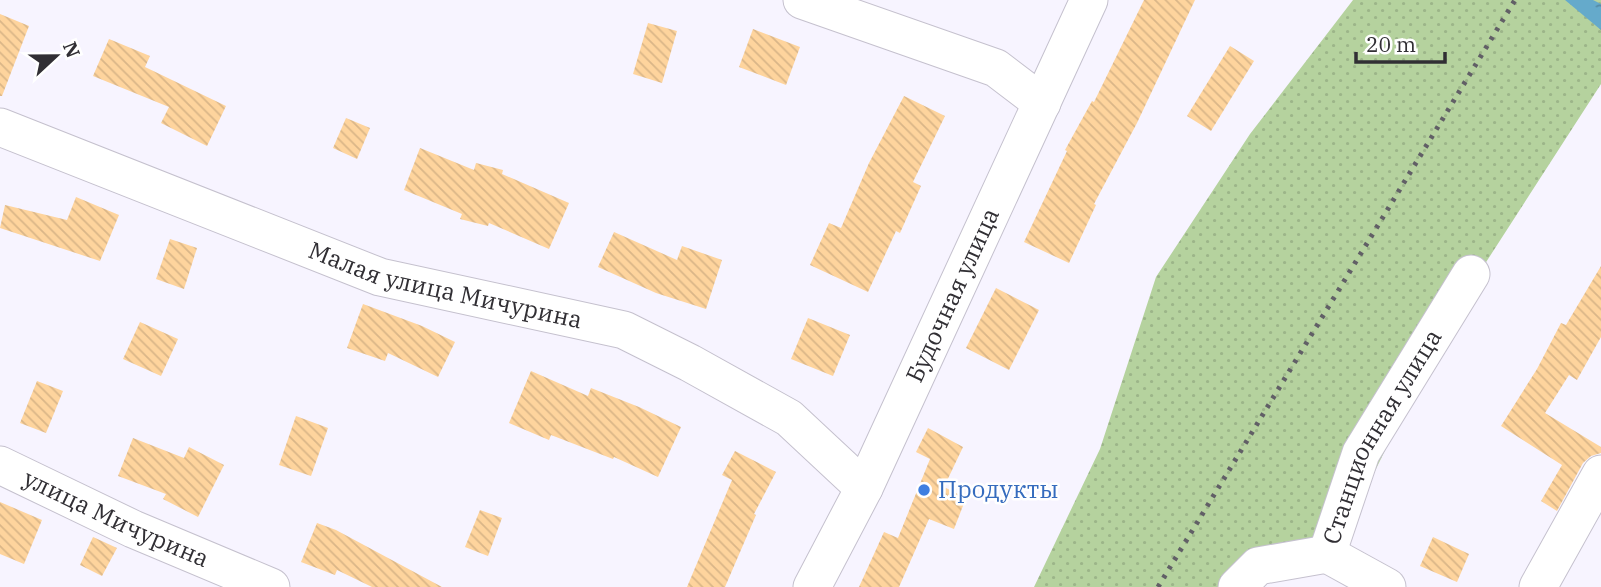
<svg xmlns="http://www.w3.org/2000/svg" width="1601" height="587" font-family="'IBM Plex Serif',serif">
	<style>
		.grass { fill: url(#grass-dots) }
		.water { fill: url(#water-ripples) }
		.building { fill: url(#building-back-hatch) }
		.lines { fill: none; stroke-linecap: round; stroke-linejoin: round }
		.minor-casing { stroke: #c5c1ce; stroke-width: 39 }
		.minor { stroke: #fff; stroke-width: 37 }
		.rail { stroke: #615f66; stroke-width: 5; stroke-dasharray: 3.5 7; stroke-linecap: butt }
		.shop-dot { fill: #3f7fe0; stroke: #fff; stroke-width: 2.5 }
		.labels { text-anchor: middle; stroke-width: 5; stroke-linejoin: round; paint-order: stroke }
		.street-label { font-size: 24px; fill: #312f34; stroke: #fff }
		.shop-label { font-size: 24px; fill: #366cbe; stroke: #fff; text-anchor: start }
	</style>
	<defs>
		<pattern id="grass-dots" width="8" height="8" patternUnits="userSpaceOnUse" patternTransform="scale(1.75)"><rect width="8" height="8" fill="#b5d29e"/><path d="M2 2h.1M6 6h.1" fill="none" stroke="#9cb589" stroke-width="1.8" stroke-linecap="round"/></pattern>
		<pattern id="water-ripples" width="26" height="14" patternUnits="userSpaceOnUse" patternTransform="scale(1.75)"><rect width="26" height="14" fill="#65aacb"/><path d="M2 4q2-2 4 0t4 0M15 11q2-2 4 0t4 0" fill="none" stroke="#548ba6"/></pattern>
		<pattern id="building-back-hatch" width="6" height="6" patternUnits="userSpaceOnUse" patternTransform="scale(1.75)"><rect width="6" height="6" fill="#fed49d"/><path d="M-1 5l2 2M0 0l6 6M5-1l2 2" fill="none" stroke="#dab688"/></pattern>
	</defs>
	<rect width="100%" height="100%" fill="#f7f4ff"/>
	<path class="grass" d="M 1353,0 L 1601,0 L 1601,84 L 1450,318 L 1348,526 L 1250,557 L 1219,587 L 1034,587 L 1100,449 L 1156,277 L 1250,134 Z"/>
	<path class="water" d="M 1565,0 L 1593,0 L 1601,4 L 1601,30 Z"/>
	<g class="building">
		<path d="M 1144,0 L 1195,0 L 1137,123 L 1094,204 L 1096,205 L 1069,263 L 1024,242 L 1067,151 L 1065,150 L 1092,101 L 1094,102 Z"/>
		<path d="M 0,14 L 29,26 L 2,96 L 0,96 Z"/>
		<path d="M 648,23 L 677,31 L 662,83 L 633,74 Z"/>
		<path d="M 753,29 L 800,47 L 786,85 L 739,67 Z"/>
		<path d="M 109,39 L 150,56 L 145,67 L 226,106 L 207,146 L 161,123 L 169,107 L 93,76 Z"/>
		<path d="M 1230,46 L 1254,61 L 1211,131 L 1187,116 Z"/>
		<path d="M 904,96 L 945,116 L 913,182 L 921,186 L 900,233 L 896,231 L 868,292 L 810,265 L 829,223 L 841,228 L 869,163 Z"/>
		<path d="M 346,118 L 370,128 L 357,159 L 333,148 Z"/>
		<path d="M 420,148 L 474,170 L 476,163 L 503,170 L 502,174 L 569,203 L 549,249 L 489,223 L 488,226 L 460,219 L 462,214 L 404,190 Z"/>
		<path d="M 76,197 L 119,215 L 100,261 L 0,228 L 5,205 L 67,220 Z"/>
		<path d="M 614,232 L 677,260 L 682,246 L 722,260 L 706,309 L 656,293 L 598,267 Z"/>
		<path d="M 170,239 L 197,248 L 184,289 L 156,279 Z"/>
		<path d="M 1601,266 L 1601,337 L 1577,380 L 1569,375 L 1545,413 L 1601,447 L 1601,453 L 1591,456 L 1583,463 L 1557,511 L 1541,501 L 1562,465 L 1501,426 L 1537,369 L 1561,323 L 1566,325 Z"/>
		<path d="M 996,288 L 1039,310 L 1009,370 L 966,348 Z"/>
		<path d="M 363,304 L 422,326 L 455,342 L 438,377 L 388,353 L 385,361 L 347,348 Z"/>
		<path d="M 808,318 L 850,335 L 833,376 L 791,359 Z"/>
		<path d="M 140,322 L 178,339 L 161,376 L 123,359 Z"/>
		<path d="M 531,371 L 588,396 L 591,388 L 639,407 L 681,427 L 658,477 L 614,457 L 613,459 L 551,435 L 549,440 L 509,423 Z"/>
		<path d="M 37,381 L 63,391 L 46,433 L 20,423 Z"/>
		<path d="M 296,416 L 328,428 L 311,476 L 279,465 Z"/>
		<path d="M 928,428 L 963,447 L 944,487 L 966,498 L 954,529 L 929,519 L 899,587 L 859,587 L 884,532 L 898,538 L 930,459 L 916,452 Z"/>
		<path d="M 133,438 L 184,458 L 189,447 L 224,465 L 198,517 L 163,499 L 166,494 L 118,476 Z"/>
		<path d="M 735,451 L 776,472 L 754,514 L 756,515 L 725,587 L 687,587 L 732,480 L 722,475 Z"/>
		<path d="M 0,502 L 42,520 L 24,564 L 0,554 Z"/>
		<path d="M 480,510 L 502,518 L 488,556 L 465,547 Z"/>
		<path d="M 317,523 L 336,530 L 442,587 L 372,587 L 337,570 L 335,575 L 301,562 Z"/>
		<path d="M 93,537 L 117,548 L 102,576 L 80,565 Z"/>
		<path d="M 1433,537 L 1469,554 L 1457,582 L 1420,566 Z"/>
	</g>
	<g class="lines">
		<g class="minor-casing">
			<g id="minor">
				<path d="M 802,0 L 996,68 L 1042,103"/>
				<path id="s1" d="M 0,127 L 380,277 L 624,330 L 690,363 L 789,418 L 864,488"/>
				<path id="s2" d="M 0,465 L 133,529 L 271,587"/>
				<path id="s3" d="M 1327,554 L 1361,453 L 1471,274"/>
				<path d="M 1327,554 L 1387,587"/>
				<path id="s4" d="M 812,587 L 864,488 L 1089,0"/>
				<path d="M 1237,587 L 1258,566 L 1327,554"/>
				<path d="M 1538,587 L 1601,474"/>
			</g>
		</g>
		<use href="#minor" class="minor"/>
		<path class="rail" d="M 1158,587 L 1515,0"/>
	</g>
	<circle class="shop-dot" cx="924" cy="490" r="7"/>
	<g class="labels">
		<g class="street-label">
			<text dy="8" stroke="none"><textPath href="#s1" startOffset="474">Малая улица Мичурина</textPath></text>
			<text dy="8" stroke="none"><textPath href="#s4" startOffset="324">Будочная улица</textPath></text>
			<text dy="8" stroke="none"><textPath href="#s3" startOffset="130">Станционная улица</textPath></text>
			<text dy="8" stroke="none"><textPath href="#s2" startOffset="128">улица Мичурина</textPath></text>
		</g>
		<g class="shop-label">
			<text x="938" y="498">Продукты</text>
		</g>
	</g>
	<g transform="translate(56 56) rotate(68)" stroke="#ffffff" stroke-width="5" paint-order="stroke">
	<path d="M0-5L12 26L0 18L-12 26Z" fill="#312f34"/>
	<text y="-10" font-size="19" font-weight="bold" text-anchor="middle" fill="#312f34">N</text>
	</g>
	<path d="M1356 52v10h89v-10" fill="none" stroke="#312f34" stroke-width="3.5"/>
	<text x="1366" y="52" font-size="21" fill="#312f34" stroke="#ffffff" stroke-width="5" paint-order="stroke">20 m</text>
</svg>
